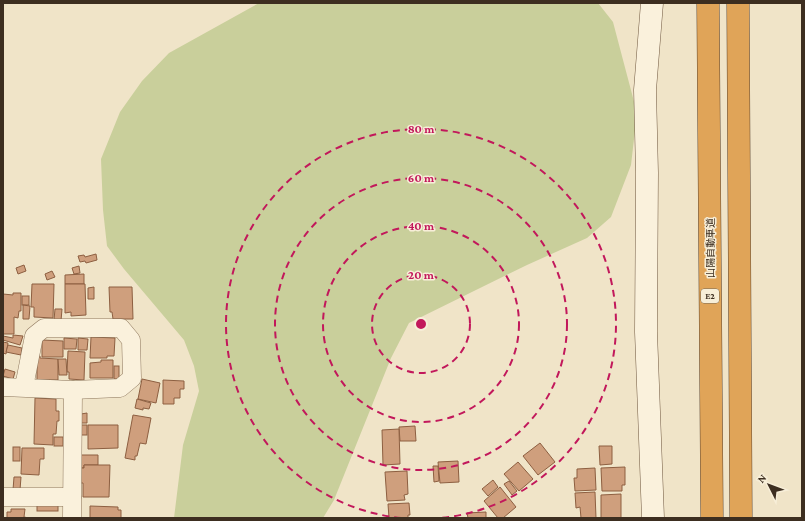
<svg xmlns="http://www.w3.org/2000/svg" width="805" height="521" font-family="'Crimson Pro','Noto Sans JP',serif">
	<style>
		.green { fill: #c9cf9b }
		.building { fill: #cf9f7d; stroke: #8d5f41 }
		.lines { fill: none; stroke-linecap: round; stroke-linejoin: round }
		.street-casing { stroke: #8d765c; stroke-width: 19 }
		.secondary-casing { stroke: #6f573f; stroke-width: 23 }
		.highway-casing { stroke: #5b4430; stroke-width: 23 }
		.street { stroke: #faf1dc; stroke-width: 18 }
		.secondary { stroke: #faf1dc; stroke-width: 22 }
		.highway { stroke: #e0a458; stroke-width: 22 }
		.ring { fill: none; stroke: #c2185b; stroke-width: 2; stroke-dasharray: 7 5 }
		.labels { text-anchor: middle; stroke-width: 3; stroke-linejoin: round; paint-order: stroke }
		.shield { fill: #f7eed8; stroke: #756857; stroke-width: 1 }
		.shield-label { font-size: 9px; font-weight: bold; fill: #3d2e20 }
		.street-label { font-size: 10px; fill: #3d2e20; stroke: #f7eed8 }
		.centre { fill: #c2185b; stroke: #f7eed8; stroke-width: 2 }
		.ring-label { font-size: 12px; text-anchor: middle; font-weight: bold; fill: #c2185b; stroke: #f7eed8; stroke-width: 3; stroke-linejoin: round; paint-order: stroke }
	</style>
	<rect width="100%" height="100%" fill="#f0e4c8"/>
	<path class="green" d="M 259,3 L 598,3 L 613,22 L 637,113 L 631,165 L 611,217 L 587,238 L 527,265 L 409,323 L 391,358 L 334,500 L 323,518 L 174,518 L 183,445 L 199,391 L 194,366 L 184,340 L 124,269 L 107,246 L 103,210 L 101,159 L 120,112 L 142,81 L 169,53 Z"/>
	<g class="building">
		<path d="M 96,254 L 97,260 L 86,263 L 85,261 L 80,262 L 78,256 L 84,255 L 85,257 Z"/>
		<path d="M 24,265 L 26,271 L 18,274 L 16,268 Z"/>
		<path d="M 79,266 L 80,273 L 74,274 L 72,268 Z"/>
		<path d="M 52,271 L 55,277 L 47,280 L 45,274 Z"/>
		<path d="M 84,274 L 84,284 L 65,284 L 65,275 Z"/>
		<path d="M 32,284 L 54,284 L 53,318 L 34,317 L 34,307 L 31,307 Z"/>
		<path d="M 65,284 L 85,284 L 86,315 L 71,316 L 71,312 L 65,313 Z"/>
		<path d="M 94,287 L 94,299 L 88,299 L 88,288 Z"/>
		<path d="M 109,287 L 132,287 L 133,319 L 113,319 L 112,312 L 110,312 Z"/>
		<path d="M 13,293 L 21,293 L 21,311 L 19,311 L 18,318 L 14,317 L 14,334 L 3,334 L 3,294 L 13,295 Z"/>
		<rect x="22" y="296" width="7" height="9"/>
		<path d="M 23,305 L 30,306 L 29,319 L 23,319 Z"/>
		<path d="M 55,309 L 62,309 L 61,321 L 54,320 Z"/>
		<path d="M 13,335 L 23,336 L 20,345 L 3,340 L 3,336 L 13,338 Z"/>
		<path d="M 91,337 L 115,338 L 114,356 L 107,356 L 107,358 L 90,358 Z"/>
		<path d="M 64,338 L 77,339 L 76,349 L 64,349 Z"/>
		<path d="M 78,338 L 88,339 L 87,350 L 78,350 Z"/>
		<path d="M 42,340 L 63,341 L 63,357 L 42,357 Z"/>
		<path d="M 3,342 L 8,343 L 6,354 L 3,353 Z"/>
		<path d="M 8,345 L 22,348 L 21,355 L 6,352 Z"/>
		<path d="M 68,351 L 85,352 L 84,380 L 69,379 L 69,372 L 67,372 Z"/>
		<path d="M 37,356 L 40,356 L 40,358 L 58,359 L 58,380 L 37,380 Z"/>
		<path d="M 58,359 L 66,359 L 67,375 L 59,375 Z"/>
		<path d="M 101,360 L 113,360 L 113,378 L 90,378 L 90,363 L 101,362 Z"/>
		<rect x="114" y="366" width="5" height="13"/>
		<path d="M 5,369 L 15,372 L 13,379 L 3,376 Z"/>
		<path d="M 142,379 L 160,383 L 156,403 L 138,399 Z"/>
		<path d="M 163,380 L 184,381 L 184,389 L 180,389 L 180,398 L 174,398 L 174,404 L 163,404 Z"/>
		<path d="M 35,398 L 56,399 L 56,411 L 59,411 L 59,421 L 57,421 L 56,434 L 53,434 L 53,445 L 34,444 Z"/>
		<path d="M 137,399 L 151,403 L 149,409 L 143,408 L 143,410 L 135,408 Z"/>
		<path d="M 87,413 L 87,423 L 81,423 L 81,414 Z"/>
		<path d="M 133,415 L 151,418 L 146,444 L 140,443 L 137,456 L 135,456 L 135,460 L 125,458 Z"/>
		<rect x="81" y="425" width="6" height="10"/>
		<path d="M 88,425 L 118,425 L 118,448 L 88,449 Z"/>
		<path d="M 415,426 L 416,441 L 400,441 L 399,427 Z"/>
		<path d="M 399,429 L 400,464 L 383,465 L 382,430 Z"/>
		<rect x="54" y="437" width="9" height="9"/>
		<path d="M 540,443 L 555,462 L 538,475 L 523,456 Z"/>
		<path d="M 599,446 L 612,446 L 612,464 L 600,465 Z"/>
		<rect x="13" y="447" width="7" height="14"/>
		<path d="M 22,448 L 44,448 L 44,459 L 40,459 L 39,475 L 21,474 Z"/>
		<path d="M 80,455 L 98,455 L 98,465 L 84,465 L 84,468 L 79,468 Z"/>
		<path d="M 458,461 L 459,482 L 440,483 L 438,462 Z"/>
		<path d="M 518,462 L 533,479 L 519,491 L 504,474 Z"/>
		<path d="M 84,465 L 110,465 L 109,497 L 83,497 L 83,483 L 80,483 L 80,468 L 84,468 Z"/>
		<path d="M 433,466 L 438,466 L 439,481 L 434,482 Z"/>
		<path d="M 625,467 L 625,485 L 622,485 L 622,491 L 602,491 L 601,468 Z"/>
		<path d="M 595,468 L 596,490 L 575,491 L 574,478 L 577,478 L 577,469 Z"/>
		<path d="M 407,471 L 408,494 L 404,495 L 405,500 L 387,501 L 385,472 Z"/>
		<path d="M 14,477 L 21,477 L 20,490 L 13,490 Z"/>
		<path d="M 493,480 L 498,487 L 488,496 L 482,489 Z"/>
		<path d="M 509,481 L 517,491 L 512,495 L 504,484 Z"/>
		<path d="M 500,487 L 516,507 L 503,518 L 498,518 L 484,501 Z"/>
		<path d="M 595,492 L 596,518 L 581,518 L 580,507 L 576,508 L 575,493 Z"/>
		<path d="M 621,494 L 621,518 L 601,518 L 601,495 Z"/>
		<path d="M 409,503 L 410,515 L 408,515 L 408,518 L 389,518 L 388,504 Z"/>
		<rect x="37" y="505" width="21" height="6"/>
		<path d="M 90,506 L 118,507 L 118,510 L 121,510 L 121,518 L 90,518 Z"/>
		<path d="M 11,509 L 25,509 L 24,517 L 29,518 L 7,518 L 7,512 L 11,512 Z"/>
		<path d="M 486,512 L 486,518 L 468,518 L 467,513 Z"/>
	</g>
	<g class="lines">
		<g class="street-casing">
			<g id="street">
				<path d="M 3,387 L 73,390 L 120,388 L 132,378 L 131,340 L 121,328 L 44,328 L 34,336 L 24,387"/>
				<path d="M 3,497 L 72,497"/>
				<path d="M 72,518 L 73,390"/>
			</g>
		</g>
		<g class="secondary-casing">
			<path id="secondary" d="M 652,3 L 645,90 L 647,173 L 646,332 L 653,518"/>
		</g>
		<g class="highway-casing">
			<g id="highway">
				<path d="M 708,3 L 712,518"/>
				<path d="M 738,3 L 741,518"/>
			</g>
		</g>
		<use href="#street" class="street"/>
		<use href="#secondary" class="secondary"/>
		<use href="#highway" class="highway"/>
	</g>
	<g class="ring">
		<circle cx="421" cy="324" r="49"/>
		<circle cx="421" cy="324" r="98"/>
		<circle cx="421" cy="324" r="146"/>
		<path d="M401 518A195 195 0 1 1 441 518"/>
	</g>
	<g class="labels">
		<rect class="shield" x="701" y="289" width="18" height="14" rx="3"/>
		<g class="shield-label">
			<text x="710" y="299">E2</text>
		</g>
		<g class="street-label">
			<text transform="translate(710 248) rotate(-90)" y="4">山陽自動車道</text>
		</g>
	</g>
	<circle cx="421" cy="324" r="6" class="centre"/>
	<g class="ring-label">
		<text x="421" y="133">80 m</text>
		<text x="421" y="182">60 m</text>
		<text x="421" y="230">40 m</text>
		<text x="421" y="279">20 m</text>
	</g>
	<rect width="805" height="521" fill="none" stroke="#3d2e20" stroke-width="8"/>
	<g transform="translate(769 485) rotate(312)" stroke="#f7eed8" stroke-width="3" paint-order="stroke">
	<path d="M0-3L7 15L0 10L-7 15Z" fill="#3d2e20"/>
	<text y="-6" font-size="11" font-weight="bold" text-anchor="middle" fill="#3d2e20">N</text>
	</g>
</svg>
